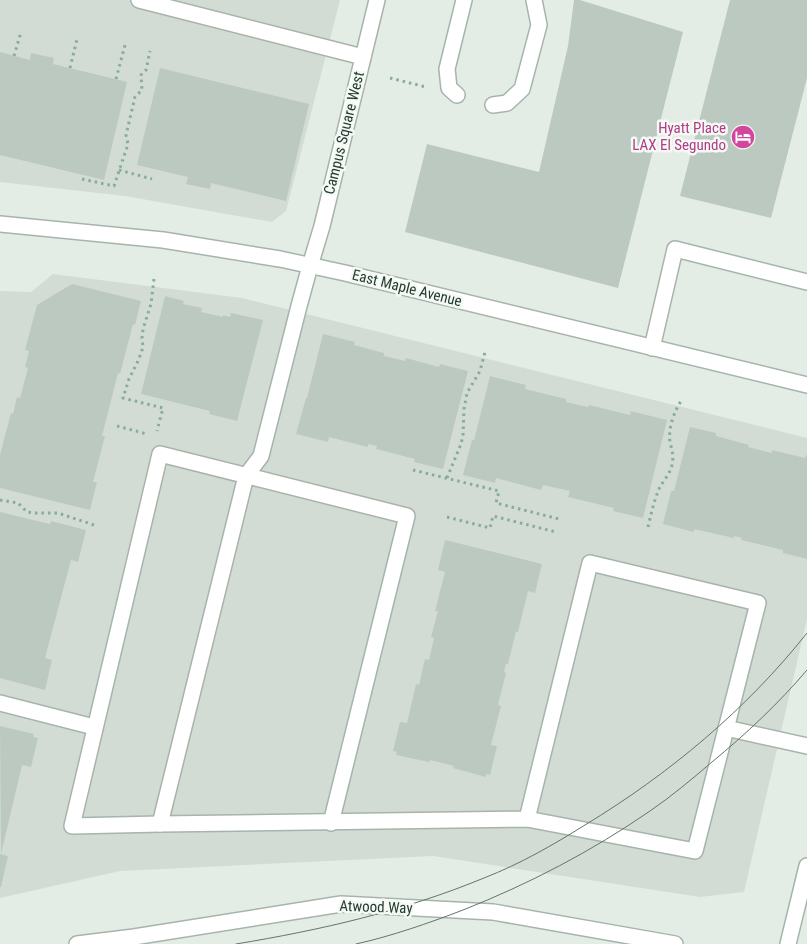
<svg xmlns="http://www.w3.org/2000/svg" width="807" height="944" font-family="'Roboto Condensed',sans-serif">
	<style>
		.built { fill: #d2dcd4 }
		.building { fill: #bcc9c1 }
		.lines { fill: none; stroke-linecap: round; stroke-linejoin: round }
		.service-casing { stroke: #a7b4ab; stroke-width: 18 }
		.minor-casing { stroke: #a7b4ab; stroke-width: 18 }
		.tertiary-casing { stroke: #a7b4ab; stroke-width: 18 }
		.path { stroke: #87ad95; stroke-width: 3; stroke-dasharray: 2.5 4; stroke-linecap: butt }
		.service { stroke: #fff; stroke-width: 15 }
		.minor { stroke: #fff; stroke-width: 15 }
		.tertiary { stroke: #fff; stroke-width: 15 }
		.tram { stroke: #5f7769; stroke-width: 1 }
		.labels { text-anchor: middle; stroke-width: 5; stroke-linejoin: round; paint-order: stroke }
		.hotel-label { font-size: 15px; fill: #b23c85; stroke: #f4f9f5; text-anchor: end }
		.street-label { font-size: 15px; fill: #253c2e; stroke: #f4f9f5 }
	</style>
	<rect width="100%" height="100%" fill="#e4ece6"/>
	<g class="built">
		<path d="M 0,0 L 340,0 L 286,211 L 272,222 L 125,196 L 0,182 Z"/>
		<path d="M 53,274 L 242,298 L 807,438 L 807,619 L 744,892 L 700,897 L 433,856 L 120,871 L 0,898 L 0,291 L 31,292 Z"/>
	</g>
	<g class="building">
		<path d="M 574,0 L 580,0 L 683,32 L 618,288 L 405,232 L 427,144 L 539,172 L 568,46 Z"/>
		<path d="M 730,0 L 807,0 L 807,78 L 771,218 L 680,196 Z"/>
		<path d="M 0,52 L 30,60 L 31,53 L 54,58 L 53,64 L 127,82 L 104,180 L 0,155 Z"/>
		<path d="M 160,68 L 309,104 L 286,201 L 211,183 L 210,189 L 186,184 L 188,177 L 137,165 Z"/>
		<path d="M 72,284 L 141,301 L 135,325 L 133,324 L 120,374 L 118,373 L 102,436 L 105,436 L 93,482 L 97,482 L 90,510 L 0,488 L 0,455 L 11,413 L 13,414 L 17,397 L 20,398 L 28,368 L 25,367 L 29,351 L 25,350 L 37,305 Z"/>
		<path d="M 165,296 L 184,301 L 183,304 L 202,308 L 201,312 L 223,317 L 223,315 L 230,317 L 231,313 L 263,320 L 237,421 L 209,414 L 210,411 L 141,394 Z"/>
		<path d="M 323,334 L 355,342 L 354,345 L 384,353 L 384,356 L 405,361 L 406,358 L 439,367 L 440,364 L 468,371 L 443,469 L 414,462 L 415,459 L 376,449 L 377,446 L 368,444 L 368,447 L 329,437 L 328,442 L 296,434 L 306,398 L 307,398 Z"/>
		<path d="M 490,376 L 526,385 L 525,389 L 566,399 L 566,402 L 588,407 L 589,405 L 630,415 L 631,411 L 667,420 L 643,518 L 613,511 L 614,508 L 568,497 L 570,491 L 543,485 L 541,490 L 496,478 L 495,483 L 463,475 L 472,440 L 474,440 Z"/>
		<path d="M 690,427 L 716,433 L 716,436 L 749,445 L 748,447 L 772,453 L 772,450 L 805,458 L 807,454 L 807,559 L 783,553 L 783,550 L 741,540 L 742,538 L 734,536 L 734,538 L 694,529 L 694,532 L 663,524 L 671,491 L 674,491 Z"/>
		<path d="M 0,512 L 50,524 L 51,521 L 86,530 L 78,562 L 71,560 L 45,658 L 52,660 L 45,690 L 0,678 Z"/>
		<path d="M 445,540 L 542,564 L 535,593 L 528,591 L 518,632 L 516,632 L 508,664 L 506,664 L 504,672 L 506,673 L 498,705 L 501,706 L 491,745 L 497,746 L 490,775 L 486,774 L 486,777 L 453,768 L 454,766 L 430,760 L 429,762 L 396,755 L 397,752 L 393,751 L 400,722 L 407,723 L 416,684 L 419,685 L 425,659 L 429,660 L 434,638 L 431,637 L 438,611 L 435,611 L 445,572 L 438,570 Z"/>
		<path d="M 0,726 L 34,734 L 33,737 L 38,738 L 31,767 L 22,765 L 1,854 Z"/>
		<path d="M 0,854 L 8,856 L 1,887 L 0,887 Z"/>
	</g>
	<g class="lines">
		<g class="service-casing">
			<g id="service">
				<path d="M 139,0 L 363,57"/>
				<path d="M 457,95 L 449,88 L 447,69 L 464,0"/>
				<path d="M 493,105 L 507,103 L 522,89 L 539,25 L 534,0"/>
				<path d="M 310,266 L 299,306 L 261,456 L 246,476 L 160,824 L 527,819 L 695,851 L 758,603 L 590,563 L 527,819"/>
				<path d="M 652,348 L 675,249 L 807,282"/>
				<path d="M 0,703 L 94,727"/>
				<path d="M 726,728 L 807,746"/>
				<path d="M 160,824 L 72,826 L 160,454 L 407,516 L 331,823"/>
			</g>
		</g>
		<g class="minor-casing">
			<path id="minor" d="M 310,266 L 322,226 L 377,0"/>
		</g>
		<g class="tertiary-casing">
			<g id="tertiary">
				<path d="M 0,224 L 163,240 L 280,259 L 345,273 L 807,385"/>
				<path d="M 77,944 L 134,937 L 341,904 L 493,912 L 675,944"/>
				<path d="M 788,944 L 807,866"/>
			</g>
		</g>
		<g class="path">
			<path d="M 14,56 L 21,32"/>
			<path d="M 70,68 L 77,39"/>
			<path d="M 390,78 L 426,87"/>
			<path d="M 116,79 L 125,45"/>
			<path d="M 119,170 L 152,179"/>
			<path d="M 82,179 L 114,186 L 128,144 L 126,135 L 135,97 L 142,90 L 141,75 L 146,70 L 150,51"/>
			<path d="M 154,279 L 151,304 L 143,329 L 142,338 L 143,347 L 139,359 L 129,379 L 123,398 L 163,408 L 157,431"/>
			<path d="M 117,426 L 147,434"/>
			<path d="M 413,470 L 499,491 L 496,503 L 559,519"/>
			<path d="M 447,478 L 461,444 L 463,435 L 464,409 L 467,393 L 480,371 L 485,352"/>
			<path d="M 0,500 L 18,503 L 27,512 L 36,513 L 58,513 L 94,525"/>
			<path d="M 447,517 L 490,528 L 493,516 L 556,532"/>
			<path d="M 648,527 C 651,514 654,501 659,489 C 663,481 670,474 672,465 C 674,457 672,450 670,442 C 668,428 674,412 681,401"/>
		</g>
		<use href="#service" class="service"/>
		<use href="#minor" class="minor"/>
		<use href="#tertiary" class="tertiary"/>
		<g class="tram">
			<path d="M 236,944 C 321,930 404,911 484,878 C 520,864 553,845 585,825 C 669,774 746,710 807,633"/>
			<path d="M 356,944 C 392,936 429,923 463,910 C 529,884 592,851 650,811 C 672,796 692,779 712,762 C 746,734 779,703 807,670"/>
		</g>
	</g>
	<defs>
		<g id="hotel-disc" transform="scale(1.25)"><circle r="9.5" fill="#d1479c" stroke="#f4f9f5"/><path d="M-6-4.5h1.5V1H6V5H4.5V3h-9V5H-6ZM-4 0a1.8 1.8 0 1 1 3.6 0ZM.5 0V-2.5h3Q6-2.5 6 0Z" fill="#fff"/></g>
	</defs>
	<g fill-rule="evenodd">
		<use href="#hotel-disc" x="743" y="137"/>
	</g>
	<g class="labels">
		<g class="hotel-label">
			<text x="726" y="133">Hyatt Place<tspan x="726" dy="17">LAX El Segundo</tspan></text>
		</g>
		<g class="street-label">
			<text transform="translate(344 133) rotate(-76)" y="5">Campus Square West</text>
			<text transform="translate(407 288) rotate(14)" y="5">East Maple Avenue</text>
			<text transform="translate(376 907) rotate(2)" y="5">Atwood Way</text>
		</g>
	</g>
</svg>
